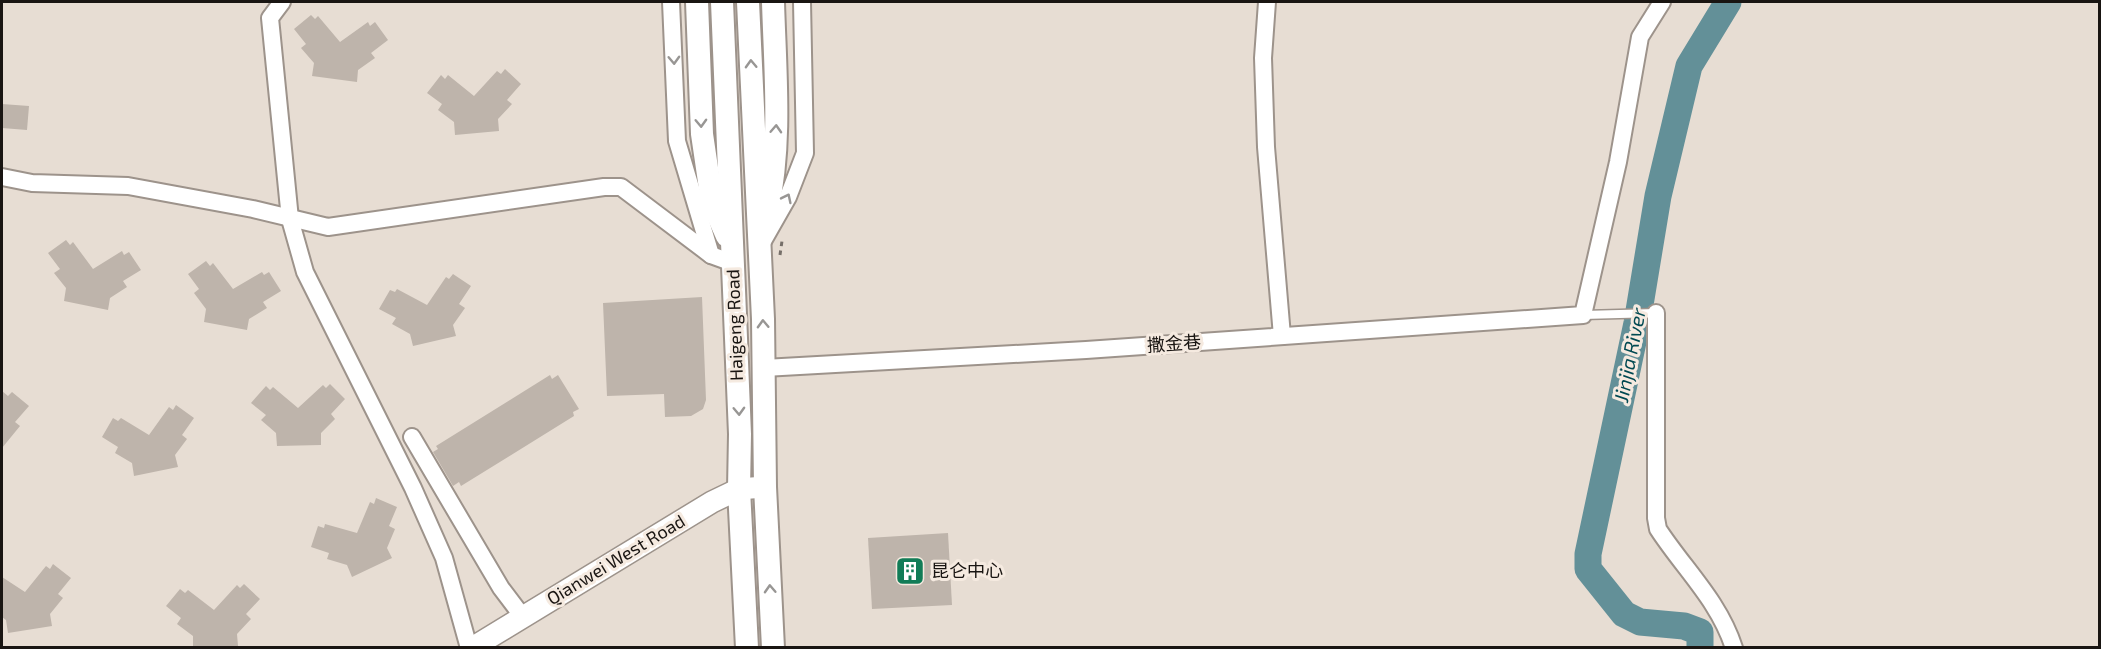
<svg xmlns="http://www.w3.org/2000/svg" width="2101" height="649" font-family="'Exo 2','Noto Sans SC',sans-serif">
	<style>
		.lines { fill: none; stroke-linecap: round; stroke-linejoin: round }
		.river { stroke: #639098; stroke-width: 27 }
		.building { fill: #beb4ab }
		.service-casing { stroke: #9d938b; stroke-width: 11 }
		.minor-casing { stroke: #9d938b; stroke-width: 20 }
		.tertiary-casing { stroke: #9d938b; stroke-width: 24 }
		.secondary-casing { stroke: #9d938b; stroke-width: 26 }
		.path { stroke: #766f69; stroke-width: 3; stroke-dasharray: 4.5 4.5; stroke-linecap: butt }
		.service { stroke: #fff; stroke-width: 8 }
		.minor { stroke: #fff; stroke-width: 16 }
		.tertiary { stroke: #fff; stroke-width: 21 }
		.secondary { stroke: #fff; stroke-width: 22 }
		.oneway { stroke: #989694 }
		.labels { text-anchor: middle; stroke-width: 6; stroke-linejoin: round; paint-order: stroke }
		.street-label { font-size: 18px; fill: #191512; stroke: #f5eae0 }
		.poi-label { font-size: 18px; fill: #191512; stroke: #f5eae0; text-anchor: start }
		.water-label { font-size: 20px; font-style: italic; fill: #004952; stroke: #f5eae0 }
	</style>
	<rect width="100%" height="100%" fill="#e7ddd3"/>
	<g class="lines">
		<path class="river" d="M 1700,648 L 1700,632 L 1684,626 L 1640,622 L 1624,614 L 1588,569 L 1588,554 L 1637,323 L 1658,196 L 1689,66 L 1728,2"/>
	</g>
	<g class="building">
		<path d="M 311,15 L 315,19 L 318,16 L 340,42 L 368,22 L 370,26 L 375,22 L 388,40 L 371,53 L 375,58 L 358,70 L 357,82 L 312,76 L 314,63 L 301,48 L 306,44 L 294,29 Z"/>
		<path d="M 505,69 L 521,84 L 507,100 L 512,104 L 498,119 L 499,131 L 455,135 L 454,122 L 438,110 L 442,104 L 427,93 L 441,75 L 445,79 L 448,75 L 474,96 L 497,71 L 501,74 Z"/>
		<path d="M 2,104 L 29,106 L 27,130 L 2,128 Z"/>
		<path d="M 66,240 L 70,245 L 73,242 L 93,269 L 122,251 L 124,255 L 129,252 L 141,270 L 123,281 L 127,287 L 110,298 L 108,310 L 64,301 L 66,288 L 54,273 L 60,269 L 48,253 Z"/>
		<path d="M 206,261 L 210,266 L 213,263 L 233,289 L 262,272 L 264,275 L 269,272 L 281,291 L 263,302 L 267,308 L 249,319 L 247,330 L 204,322 L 206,309 L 194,293 L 199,289 L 188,274 Z"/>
		<path d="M 453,274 L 471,286 L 459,304 L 465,308 L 453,325 L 456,336 L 413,346 L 410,334 L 392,324 L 396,318 L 379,309 L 390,290 L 395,292 L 397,289 L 427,305 L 446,277 L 449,279 Z"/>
		<path d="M 702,297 L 706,400 L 703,409 L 691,416 L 665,417 L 664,394 L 607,396 L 603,303 Z"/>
		<path d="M 550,375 L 552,379 L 558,375 L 579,409 L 573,412 L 574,416 L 461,486 L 459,482 L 453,486 L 433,452 L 438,449 L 436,446 Z"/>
		<path d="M 330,384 L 345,399 L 331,414 L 335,419 L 321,433 L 321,445 L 277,446 L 276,433 L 261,420 L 266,415 L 251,403 L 266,386 L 270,390 L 273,387 L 298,408 L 323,385 L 326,388 Z"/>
		<path d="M 2,391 L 8,396 L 12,392 L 29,406 L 15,422 L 20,426 L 2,448 Z"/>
		<path d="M 176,405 L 194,418 L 182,435 L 187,439 L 175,455 L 178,467 L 134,476 L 132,463 L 115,453 L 118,447 L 102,437 L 113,418 L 118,421 L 121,418 L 149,435 L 169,407 L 173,410 Z"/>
		<path d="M 376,498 L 397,507 L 389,526 L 395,529 L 387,548 L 392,558 L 352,577 L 347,565 L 327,559 L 329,553 L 311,547 L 318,526 L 324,528 L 325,524 L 357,533 L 370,502 L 374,504 Z"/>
		<path d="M 948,533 L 952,605 L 872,609 L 868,538 Z"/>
		<path d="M 53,564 L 71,578 L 58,594 L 63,598 L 50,614 L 52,626 L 8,633 L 6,620 L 2,617 L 2,577 L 25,592 L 46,566 L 50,569 Z"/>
		<path d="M 244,584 L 260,599 L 246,614 L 251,619 L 237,634 L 238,646 L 193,648 L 193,636 L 177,624 L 181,618 L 166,606 L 180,589 L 185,593 L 188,590 L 214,610 L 237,585 L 240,588 Z"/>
	</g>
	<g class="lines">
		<g class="service-casing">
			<path id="service" d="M 1583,315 L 1656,313"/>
		</g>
		<g class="minor-casing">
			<g id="minor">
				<path d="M 282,2 L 270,18 L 290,219 L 305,272 L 413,488 L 444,558 L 469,648"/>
				<path d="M 671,2 L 677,141 L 711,255"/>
				<path d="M 1267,2 L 1263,58 L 1266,147 L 1282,336"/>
				<path d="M 2,177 L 32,183 L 128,186 L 253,209 L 328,227 L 604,187 L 621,187 L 711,255 L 733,263"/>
				<path d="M 759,248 L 788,197 L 805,153 L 802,2"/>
				<path d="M 1656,313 L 1656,518 L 1658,529 C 1684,569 1719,601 1734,648"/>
				<path d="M 764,368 L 1086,350 L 1583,315 L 1618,162 L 1640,37 L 1662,2"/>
				<path d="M 412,437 L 501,588 L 523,617"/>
			</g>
		</g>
		<g class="tertiary-casing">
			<path id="tertiary" d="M 472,648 L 712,502 L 739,489 L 765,487"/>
		</g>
		<g class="secondary-casing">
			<g id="secondary">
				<path d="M 697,2 L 702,134 L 712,202 L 727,236"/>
				<path d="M 722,2 L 740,434 L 739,489 L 747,648"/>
				<path d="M 748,2 L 763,319 L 765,487 L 773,648"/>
				<path d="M 767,212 C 782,143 775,71 773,2"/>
			</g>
		</g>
		<path class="path" d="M 780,255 L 782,241"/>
		<use href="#service" class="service"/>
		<use href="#minor" class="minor"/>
		<use href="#tertiary" class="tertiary"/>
		<use href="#secondary" class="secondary"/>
	</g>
	<defs><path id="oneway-chevron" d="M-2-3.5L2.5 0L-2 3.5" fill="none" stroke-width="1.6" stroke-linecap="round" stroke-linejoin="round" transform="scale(1.5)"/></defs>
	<g class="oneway">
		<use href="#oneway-chevron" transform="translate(674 60) rotate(88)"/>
		<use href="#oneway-chevron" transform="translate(751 64) rotate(-92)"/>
		<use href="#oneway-chevron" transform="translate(701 123) rotate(88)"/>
		<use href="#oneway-chevron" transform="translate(776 129) rotate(-87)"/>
		<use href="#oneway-chevron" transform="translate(787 198) rotate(-64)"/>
		<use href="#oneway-chevron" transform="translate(763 324) rotate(-92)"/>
		<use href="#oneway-chevron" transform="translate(739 411) rotate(88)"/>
		<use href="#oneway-chevron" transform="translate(770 589) rotate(-93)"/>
	</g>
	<defs>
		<g id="building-square" transform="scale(1.5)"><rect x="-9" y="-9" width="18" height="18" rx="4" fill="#117c57" stroke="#f5eae0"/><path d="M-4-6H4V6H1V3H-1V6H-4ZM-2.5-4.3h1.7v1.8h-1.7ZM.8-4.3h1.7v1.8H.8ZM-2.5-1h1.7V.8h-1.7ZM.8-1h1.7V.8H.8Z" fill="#fff"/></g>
	</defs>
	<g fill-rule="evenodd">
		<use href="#building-square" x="910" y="571"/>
	</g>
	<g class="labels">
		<g class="street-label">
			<text transform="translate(735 325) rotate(-92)" y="6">Haigeng Road</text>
			<text transform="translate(1174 344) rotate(-4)" y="6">撒金巷</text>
			<text transform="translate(616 560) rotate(-31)" y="6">Qianwei West Road</text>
		</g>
		<g class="poi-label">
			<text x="931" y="577">昆仑中心</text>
		</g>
		<g class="water-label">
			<text transform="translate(1630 355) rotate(-79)" y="7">Jinjia River</text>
		</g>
	</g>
	<rect width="2101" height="649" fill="none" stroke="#191512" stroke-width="6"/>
</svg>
